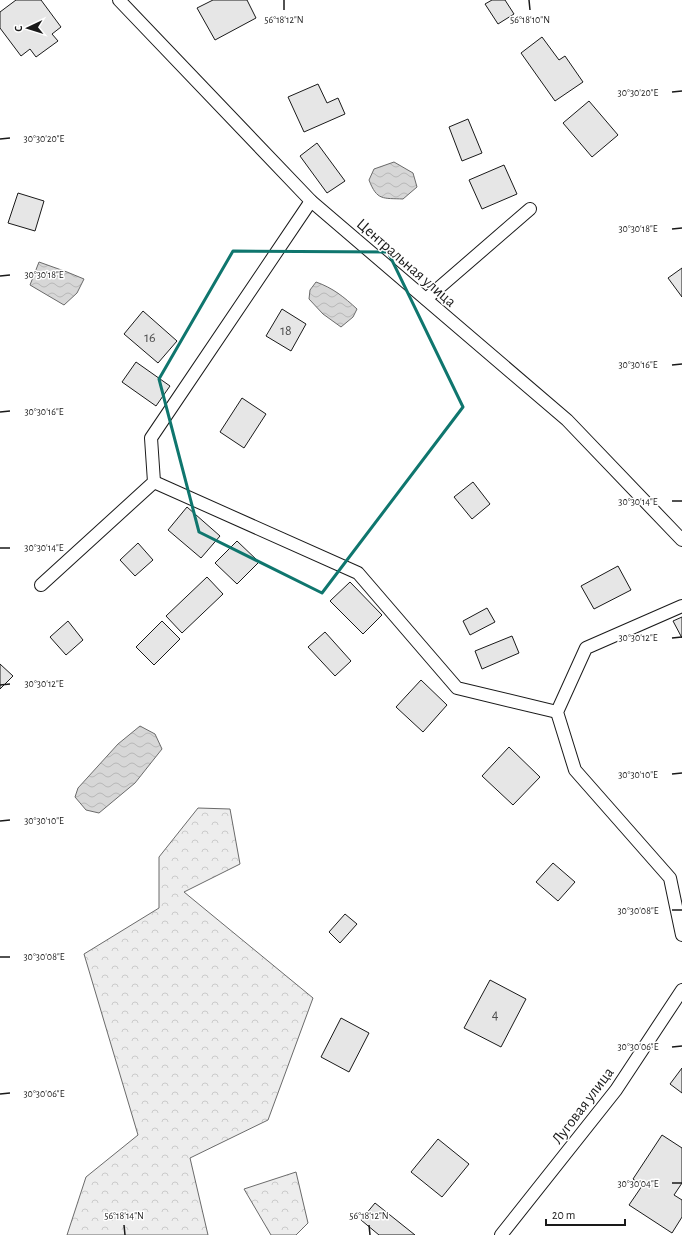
<svg xmlns="http://www.w3.org/2000/svg" width="682" height="1235" font-family="'Alegreya Sans',sans-serif">
	<style>
		.forest { fill: url(#forest-crowns); stroke: #6a6a6a }
		.water { fill: url(#water-waves); stroke: #6a6a6a }
		.building { fill: #e6e6e6; stroke: #1a1a1a }
		.lines { fill: none; stroke-linecap: round; stroke-linejoin: round }
		.service-casing { stroke: #1a1a1a; stroke-width: 14 }
		.service { stroke: #fff; stroke-width: 12 }
		.marked { fill: none; stroke: #0f766e; stroke-width: 3; stroke-linejoin: round }
		.ticks { fill: none; stroke: #1a1a1a; stroke-width: 1.5 }
		.labels { text-anchor: middle; stroke-width: 3; stroke-linejoin: round; paint-order: stroke }
		.number-label { font-size: 14px; fill: #4d4d4d }
		.street-label { font-size: 16px; fill: #1a1a1a; stroke: #fff }
		.ticks-label { font-size: 10px; text-anchor: middle; fill: #1a1a1a; stroke: #fff; stroke-width: 3; stroke-linejoin: round; paint-order: stroke }
	</style>
	<defs>
		<pattern id="forest-crowns" width="20" height="18" patternUnits="userSpaceOnUse"><rect width="20" height="18" fill="#ededed"/><path d="M2 6a3 3 0 1 1 6 0M12 15a3 3 0 1 1 6 0" fill="none" stroke="#cbcbcb"/></pattern>
		<pattern id="water-waves" width="16" height="10" patternUnits="userSpaceOnUse"><rect width="16" height="10" fill="#d7d7d7"/><path d="M0 5q4-4 8 0t8 0" fill="none" stroke="#b8b8b8"/></pattern>
	</defs>
	<rect width="100%" height="100%" fill="#fff"/>
	<g class="forest">
		<path d="M 198,808 L 230,809 L 240,864 L 184,892 L 313,998 L 268,1120 L 190,1158 L 208,1235 L 67,1235 L 86,1177 L 138,1135 L 84,954 L 159,908 L 159,857 Z"/>
		<path d="M 296,1172 L 308,1223 L 296,1235 L 271,1235 L 244,1189 Z"/>
	</g>
	<g class="water">
		<path d="M 394,162 L 413,173 L 417,187 L 403,199 C 383,198 377,201 369,180 L 374,169 Z"/>
		<path d="M 39,262 L 67,272 L 84,279 L 77,293 L 64,305 L 30,285 Z"/>
		<path d="M 316,282 C 333,288 344,297 357,309 L 353,317 L 341,327 L 323,314 L 309,299 L 310,290 Z"/>
		<path d="M 140,726 L 155,734 L 162,749 L 135,783 L 99,813 L 86,810 L 75,797 L 78,788 L 118,744 Z"/>
	</g>
	<g class="building">
		<path d="M 16,0 L 41,0 L 61,27 L 52,34 L 58,41 L 36,57 L 30,49 L 21,56 L 0,28 L 0,12 Z"/>
		<path d="M 213,0 L 247,0 L 256,18 L 215,40 L 197,8 Z"/>
		<path d="M 492,0 L 505,0 L 514,14 L 498,24 L 485,4 Z"/>
		<path d="M 542,37 L 559,60 L 565,56 L 583,82 L 555,101 L 521,53 Z"/>
		<path d="M 318,84 L 327,103 L 338,98 L 345,114 L 304,132 L 288,97 Z"/>
		<path d="M 589,101 L 618,135 L 592,157 L 563,123 Z"/>
		<path d="M 468,119 L 482,153 L 462,161 L 449,127 Z"/>
		<path d="M 317,143 L 345,181 L 327,193 L 300,156 Z"/>
		<path d="M 504,165 L 517,194 L 482,209 L 469,180 Z"/>
		<path d="M 18,193 L 44,201 L 35,231 L 8,223 Z"/>
		<path d="M 682,268 L 682,297 L 668,278 Z"/>
		<path d="M 282,309 L 306,324 L 291,351 L 266,336 Z"/>
		<path d="M 143,311 L 177,341 L 158,363 L 124,334 Z"/>
		<path d="M 136,362 L 170,386 L 156,406 L 122,382 Z"/>
		<path d="M 242,398 L 266,414 L 244,448 L 220,432 Z"/>
		<path d="M 473,482 L 490,504 L 472,519 L 454,497 Z"/>
		<path d="M 187,507 L 220,536 L 201,558 L 168,530 Z"/>
		<path d="M 237,541 L 259,562 L 237,584 L 215,563 Z"/>
		<path d="M 138,543 L 153,560 L 135,576 L 120,560 Z"/>
		<path d="M 618,566 L 631,590 L 594,609 L 581,586 Z"/>
		<path d="M 207,577 L 223,594 L 182,633 L 166,616 Z"/>
		<path d="M 350,582 L 382,615 L 363,634 L 330,601 Z"/>
		<path d="M 487,608 L 495,622 L 470,635 L 463,621 Z"/>
		<path d="M 682,617 L 682,638 L 673,621 Z"/>
		<path d="M 68,621 L 83,640 L 66,655 L 50,637 Z"/>
		<path d="M 162,621 L 180,639 L 154,665 L 136,647 Z"/>
		<path d="M 325,632 L 351,661 L 335,676 L 308,647 Z"/>
		<path d="M 512,636 L 519,653 L 482,669 L 475,651 Z"/>
		<path d="M 0,664 L 13,676 L 0,689 Z"/>
		<path d="M 421,680 L 447,705 L 423,732 L 396,707 Z"/>
		<path d="M 509,747 L 540,777 L 513,805 L 482,776 Z"/>
		<path d="M 553,863 L 575,882 L 558,901 L 536,882 Z"/>
		<path d="M 345,914 L 357,924 L 340,943 L 329,932 Z"/>
		<path d="M 490,980 L 526,999 L 501,1047 L 464,1028 Z"/>
		<path d="M 341,1018 L 369,1033 L 349,1072 L 321,1057 Z"/>
		<path d="M 682,1068 L 682,1093 L 670,1084 Z"/>
		<path d="M 662,1135 L 682,1148 L 682,1183 L 674,1195 L 682,1200 L 682,1217 L 672,1233 L 629,1205 L 642,1186 L 633,1179 Z"/>
		<path d="M 438,1139 L 469,1164 L 442,1197 L 411,1172 Z"/>
		<path d="M 375,1203 L 415,1235 L 379,1235 L 361,1220 Z"/>
	</g>
	<g class="lines">
		<g class="service-casing">
			<g id="service">
				<path d="M 119,0 L 311,201 L 567,420 L 682,540"/>
				<path d="M 426,299 L 530,209"/>
				<path d="M 154,482 L 358,573 L 457,688 L 557,712"/>
				<path d="M 41,585 L 154,482 L 151,438 L 311,201"/>
				<path d="M 682,606 L 586,648 L 557,712 L 575,770 L 670,878 L 682,935"/>
				<path d="M 501,1235 L 616,1090 L 682,990"/>
			</g>
		</g>
		<use href="#service" class="service"/>
	</g>
	<path class="marked" d="M 233,251 L 388,252 L 463,407 L 322,593 L 199,532 L 159,379 Z"/>
	<path class="ticks" d="M 284,0 L 284,10M 529,0 L 530,10M 672,92 L 682,91M 0,139 L 10,138M 672,229 L 682,228M 0,276 L 10,275M 672,365 L 682,364M 0,412 L 10,411M 672,501 L 682,501M 0,548 L 10,548M 672,638 L 682,637M 0,685 L 10,684M 672,774 L 682,773M 0,821 L 10,820M 672,910 L 682,910M 0,957 L 10,957M 672,1047 L 682,1046M 0,1094 L 10,1093M 672,1183 L 682,1183M 124,1225 L 125,1235M 369,1225 L 370,1235"/>
	<g class="labels">
		<g class="number-label">
			<text x="286" y="335">18</text>
			<text x="150" y="342">16</text>
			<text x="495" y="1019">4</text>
		</g>
		<g class="street-label">
			<text transform="translate(407 262) rotate(41)" y="6">Центральная улица</text>
			<text transform="translate(582 1105) rotate(-53)" y="6">Луговая улица</text>
		</g>
	</g>
	<g class="ticks-label">
		<text x="284" y="23">56°18'12"N</text>
		<text x="530" y="23">56°18'10"N</text>
		<text x="638" y="96">30°30'20"E</text>
		<text x="44" y="142">30°30'20"E</text>
		<text x="638" y="232">30°30'18"E</text>
		<text x="44" y="278">30°30'18"E</text>
		<text x="638" y="368">30°30'16"E</text>
		<text x="44" y="415">30°30'16"E</text>
		<text x="638" y="505">30°30'14"E</text>
		<text x="44" y="551">30°30'14"E</text>
		<text x="638" y="641">30°30'12"E</text>
		<text x="44" y="687">30°30'12"E</text>
		<text x="638" y="778">30°30'10"E</text>
		<text x="44" y="824">30°30'10"E</text>
		<text x="638" y="914">30°30'08"E</text>
		<text x="44" y="960">30°30'08"E</text>
		<text x="638" y="1050">30°30'06"E</text>
		<text x="44" y="1097">30°30'06"E</text>
		<text x="638" y="1187">30°30'04"E</text>
		<text x="124" y="1219">56°18'14"N</text>
		<text x="369" y="1219">56°18'12"N</text>
	</g>
	<g transform="translate(28 28) rotate(266)" stroke="#ffffff" stroke-width="3" paint-order="stroke">
	<path d="M0-3L7 15L0 10L-7 15Z" fill="#1a1a1a"/>
	<text y="-6" font-size="11" font-weight="bold" text-anchor="middle" fill="#1a1a1a">С</text>
	</g>
	<path d="M546 1219v6h79v-6" fill="none" stroke="#1a1a1a" stroke-width="2"/>
	<text x="552" y="1219" font-size="12" fill="#1a1a1a" stroke="#ffffff" stroke-width="3" paint-order="stroke">20 m</text>
</svg>
